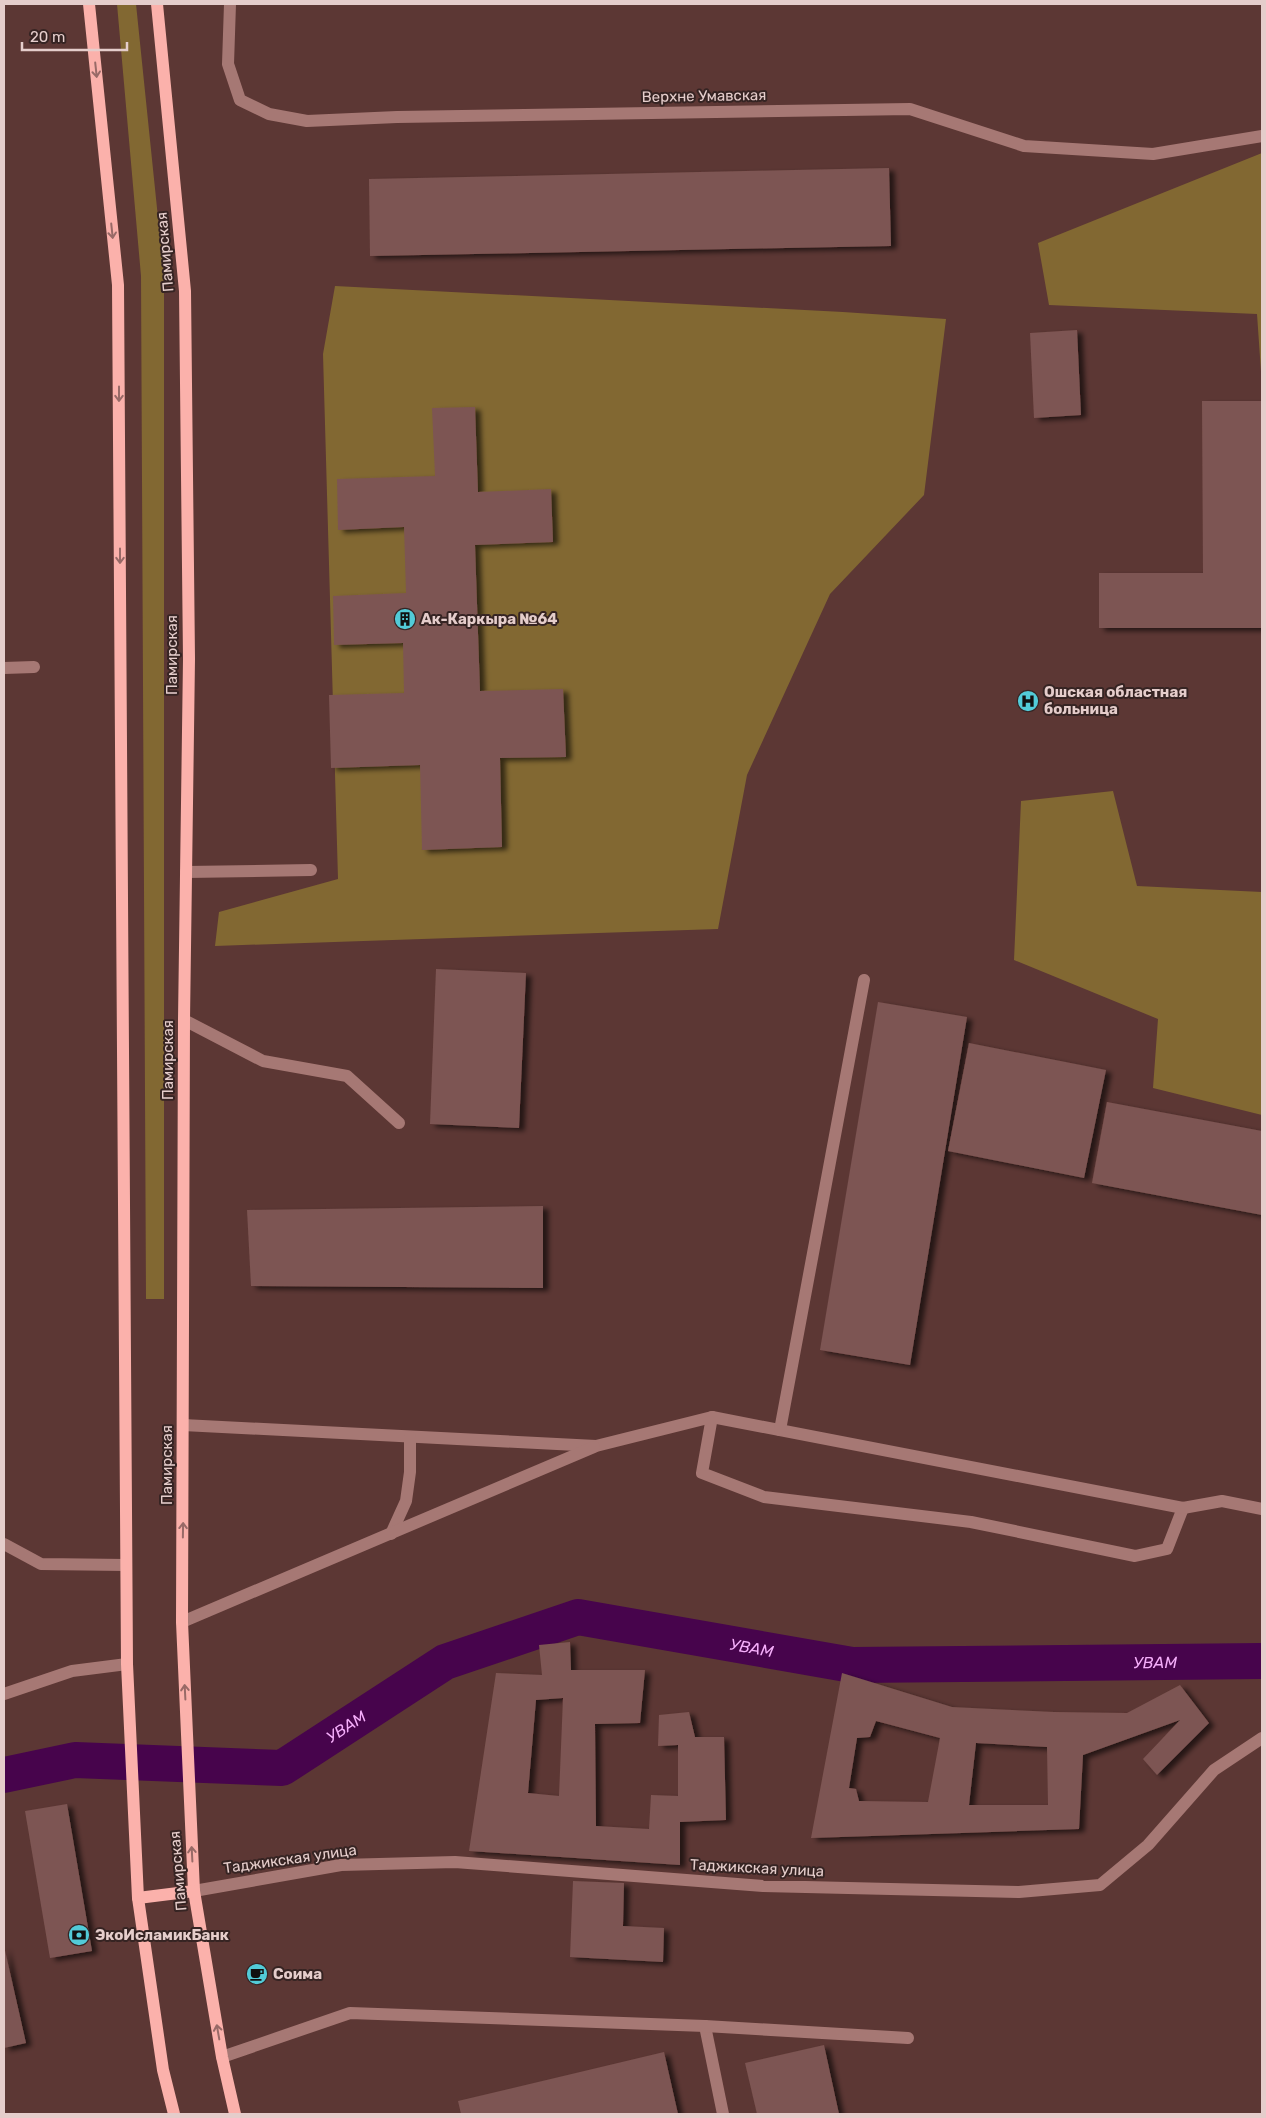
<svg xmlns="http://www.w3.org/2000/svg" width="1266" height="2118" font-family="Rubik,sans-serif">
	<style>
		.green { fill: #826832 }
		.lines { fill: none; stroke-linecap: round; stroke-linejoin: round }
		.canal { stroke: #47044c; stroke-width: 36 }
		.building { fill: #7d5552; fill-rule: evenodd; filter: url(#shadow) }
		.minor { stroke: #a67874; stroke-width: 12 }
		.major { stroke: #fbb1ab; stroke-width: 12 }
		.oneway { stroke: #986a67 }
		.labels { text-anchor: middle; stroke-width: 4; stroke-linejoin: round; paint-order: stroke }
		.street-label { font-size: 15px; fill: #e5cdcb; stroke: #362423 }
		.poi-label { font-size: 15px; font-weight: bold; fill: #e5cdcb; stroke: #362423; text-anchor: start }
		.water-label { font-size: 16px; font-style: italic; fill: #f5aefa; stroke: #362423 }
	</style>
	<defs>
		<filter id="shadow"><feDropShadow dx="5.5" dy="3" stdDeviation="2.5" flood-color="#0009"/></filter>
	</defs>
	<rect width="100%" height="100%" fill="#5c3734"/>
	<g class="green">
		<path d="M 117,4 L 136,4 L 164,276 L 164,1299 L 146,1299 L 141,276 Z"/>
		<path d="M 1262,153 L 1262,386 L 1257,314 L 1049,305 L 1038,243 Z"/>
		<path d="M 335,286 L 843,312 L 946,319 L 924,495 L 830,594 L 747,775 L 718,929 L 215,946 L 219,912 L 338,879 L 323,354 Z"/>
		<path d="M 1113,791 L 1137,886 L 1262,892 L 1262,1115 L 1153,1088 L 1158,1019 L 1014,960 L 1021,801 Z"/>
	</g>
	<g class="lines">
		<path class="canal" id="s1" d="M 4,1775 L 75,1760 L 282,1768 L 445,1662 L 578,1617 L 852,1665 L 1262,1661"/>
	</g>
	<g class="building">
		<path d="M 889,168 L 891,246 L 370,256 L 369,179 Z"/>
		<path d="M 1077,330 L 1081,415 L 1034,418 L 1030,333 Z"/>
		<path d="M 1202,401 L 1262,401 L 1262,628 L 1099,628 L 1099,573 L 1203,573 Z"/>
		<path d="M 475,407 L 478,492 L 551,489 L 553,542 L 475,545 L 480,691 L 563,689 L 566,757 L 500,758 L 502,847 L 422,850 L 420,765 L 331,768 L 329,695 L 404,693 L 403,643 L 334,645 L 333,596 L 406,593 L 404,527 L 338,530 L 337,479 L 435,476 L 432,408 Z"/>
		<path d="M 436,969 L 526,973 L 519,1128 L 430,1124 Z"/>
		<path d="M 878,1002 L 967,1017 L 910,1365 L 820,1350 Z"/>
		<path d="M 969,1043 L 1106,1070 L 1084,1178 L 948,1151 Z"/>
		<path d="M 1107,1102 L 1262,1131 L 1262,1215 L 1092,1183 Z"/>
		<path d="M 543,1206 L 543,1288 L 251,1286 L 247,1210 Z"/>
		<path d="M 570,1642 L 571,1670 L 645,1670 L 640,1723 L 595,1724 L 596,1826 L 649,1829 L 651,1795 L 678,1796 L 678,1745 L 658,1746 L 659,1715 L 689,1712 L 695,1737 L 724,1737 L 726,1820 L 680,1822 L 680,1865 L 469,1851 L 496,1673 L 542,1675 L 539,1645 ZM 563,1698 L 559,1796 L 528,1793 L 536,1700 Z"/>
		<path d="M 842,1673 L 952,1707 L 1054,1712 L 1127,1713 L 1180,1685 L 1209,1723 L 1157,1775 L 1143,1759 L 1180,1720 L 1083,1755 L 1079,1829 L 811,1838 ZM 876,1721 L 940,1738 L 928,1802 L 859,1801 L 856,1789 L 849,1788 L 857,1738 L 870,1737 ZM 976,1743 L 1047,1747 L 1048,1805 L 969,1805 Z"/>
		<path d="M 67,1804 L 92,1951 L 50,1958 L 25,1811 Z"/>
		<path d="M 573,1881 L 624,1883 L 623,1926 L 664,1928 L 663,1962 L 570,1957 Z"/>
		<path d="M 4,1946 L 26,2043 L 4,2048 Z"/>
		<path d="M 824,2045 L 839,2114 L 757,2114 L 745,2063 Z"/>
		<path d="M 664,2052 L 678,2114 L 461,2114 L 458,2101 Z"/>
	</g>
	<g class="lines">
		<g class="minor">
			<path d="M 230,4 L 228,64 L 240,100 L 269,114 L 307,121 L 397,117 L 910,109 L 1024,146 L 1153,154 L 1262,136"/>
			<path d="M 4,668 L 34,667"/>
			<path d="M 186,872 L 311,870"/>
			<path d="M 184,1020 L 263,1061 L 347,1076 L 399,1123"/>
			<path d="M 712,1417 L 702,1473 L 764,1497 L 971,1522 L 1135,1556 L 1167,1549 L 1183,1508"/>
			<path d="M 183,1425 L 596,1446 L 712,1417 L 1183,1508 L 1222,1501 L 1262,1509"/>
			<path d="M 780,1430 L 864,980"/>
			<path d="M 391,1534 L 406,1501 L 410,1472 L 410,1437"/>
			<path d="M 4,1544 L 41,1564 L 126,1565"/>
			<path d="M 182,1622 L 594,1447"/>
			<path d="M 4,1694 L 72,1671 L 127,1664"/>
			<path d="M 194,1891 L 341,1865 L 455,1862 L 763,1886 L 1019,1892 L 1100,1885 L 1148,1845 L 1214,1770 L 1262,1738"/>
			<path d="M 705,2026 L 723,2114"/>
			<path d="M 222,2057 L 350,2013 L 705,2026 L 908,2038"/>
		</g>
		<g class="major">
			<path d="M 89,4 L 118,285 L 127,1664 L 138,1898 L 163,2070 L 174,2114"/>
			<path d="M 157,4 L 185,291 L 189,659 L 184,1020 L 182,1622 L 194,1891 L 222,2057 L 235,2114"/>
			<path d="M 138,1898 L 194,1891"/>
		</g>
	</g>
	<defs><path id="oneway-shaft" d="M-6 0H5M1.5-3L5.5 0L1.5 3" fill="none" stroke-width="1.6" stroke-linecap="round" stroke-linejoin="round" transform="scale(1.25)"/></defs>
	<g class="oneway">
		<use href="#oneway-shaft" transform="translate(96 70) rotate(84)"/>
		<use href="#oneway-shaft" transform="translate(112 231) rotate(84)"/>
		<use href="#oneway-shaft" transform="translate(119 394) rotate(90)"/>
		<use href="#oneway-shaft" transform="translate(120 556) rotate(90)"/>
		<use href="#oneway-shaft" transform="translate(183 1530) rotate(-89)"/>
		<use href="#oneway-shaft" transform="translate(185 1692) rotate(-93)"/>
		<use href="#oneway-shaft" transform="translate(192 1854) rotate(-93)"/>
		<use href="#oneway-shaft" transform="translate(218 2032) rotate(-100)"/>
	</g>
	<defs>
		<g id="building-disc" transform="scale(1.125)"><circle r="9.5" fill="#52cbd8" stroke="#362423"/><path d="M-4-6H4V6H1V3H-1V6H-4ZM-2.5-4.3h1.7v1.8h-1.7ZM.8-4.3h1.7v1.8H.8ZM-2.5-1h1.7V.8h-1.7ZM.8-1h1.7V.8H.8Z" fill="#111"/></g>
		<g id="hospital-disc" transform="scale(1.125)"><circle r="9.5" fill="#52cbd8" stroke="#362423"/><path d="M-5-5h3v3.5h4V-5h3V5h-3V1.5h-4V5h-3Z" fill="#111"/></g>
		<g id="bank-disc" transform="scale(1.125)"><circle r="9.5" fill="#52cbd8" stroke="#362423"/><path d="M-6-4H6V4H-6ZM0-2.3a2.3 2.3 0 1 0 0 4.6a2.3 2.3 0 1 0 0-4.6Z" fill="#111"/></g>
		<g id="cafe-disc" transform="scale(1.125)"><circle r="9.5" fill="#52cbd8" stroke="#362423"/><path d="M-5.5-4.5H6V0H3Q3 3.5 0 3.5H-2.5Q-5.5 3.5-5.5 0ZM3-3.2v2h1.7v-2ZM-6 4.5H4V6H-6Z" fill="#111"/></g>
	</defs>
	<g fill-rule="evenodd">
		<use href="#building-disc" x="405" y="619"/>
		<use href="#hospital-disc" x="1028" y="701"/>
		<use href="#bank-disc" x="79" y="1935"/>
		<use href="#cafe-disc" x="257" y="1974"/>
	</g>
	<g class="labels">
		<g class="street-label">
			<text transform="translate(704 96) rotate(-1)" y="5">Верхне Умавская</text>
			<text transform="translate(165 252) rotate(-95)" y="5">Памирская</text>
			<text transform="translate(172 655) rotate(-90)" y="5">Памирская</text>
			<text transform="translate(168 1060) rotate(-90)" y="5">Памирская</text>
			<text transform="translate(167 1465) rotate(-90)" y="5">Памирская</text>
			<text transform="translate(290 1859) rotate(-8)" y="5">Таджикская улица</text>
			<text transform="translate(757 1868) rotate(3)" y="5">Таджикская улица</text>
			<text transform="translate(178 1871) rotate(-95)" y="5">Памирская</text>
		</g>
		<g class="poi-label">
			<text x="421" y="624">Ак-Каркыра №64</text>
			<text x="1044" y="697">Ошская областная<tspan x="1044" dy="17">больница</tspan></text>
			<text x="95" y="1940">ЭкоИсламикБанк</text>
			<text x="273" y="1979">Соима</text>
		</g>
		<g class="water-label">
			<text dy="6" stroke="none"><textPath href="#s1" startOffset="791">УВАМ</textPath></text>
			<text dy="6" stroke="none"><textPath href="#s1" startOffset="1196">УВАМ</textPath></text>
			<text dy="6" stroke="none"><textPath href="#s1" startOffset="356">УВАМ</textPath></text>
		</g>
	</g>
	<rect width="1266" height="2118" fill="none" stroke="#e5cdcb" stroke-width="10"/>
	<path d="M22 42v8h105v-8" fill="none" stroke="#e5cdcb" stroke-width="2.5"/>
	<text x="30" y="42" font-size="15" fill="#e5cdcb" stroke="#362423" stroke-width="4" paint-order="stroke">20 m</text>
</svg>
